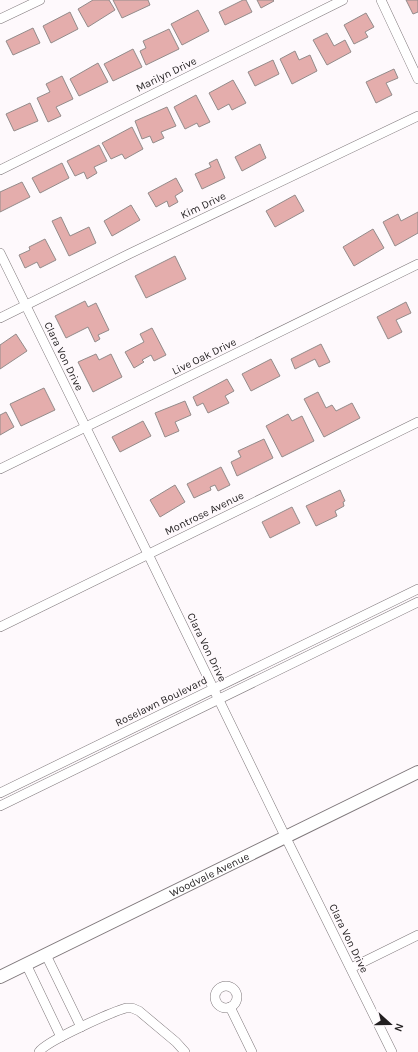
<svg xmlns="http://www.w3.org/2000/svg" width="418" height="1052" font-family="Karla,sans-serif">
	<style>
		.building { fill: #e4adac; stroke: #938b8a }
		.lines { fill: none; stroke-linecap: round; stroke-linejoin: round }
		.minor-casing { stroke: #7e777a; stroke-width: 10 }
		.tertiary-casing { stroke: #7e777a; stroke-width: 14 }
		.minor { stroke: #fff; stroke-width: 9 }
		.tertiary { stroke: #fff; stroke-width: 12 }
		.labels { text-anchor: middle; stroke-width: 3; stroke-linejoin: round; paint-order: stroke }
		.street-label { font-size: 11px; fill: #221f20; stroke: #fef9fc }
	</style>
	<rect width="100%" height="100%" fill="#fef9fc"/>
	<g class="building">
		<path d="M 93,0 L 109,0 L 115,10 L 88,27 L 78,9 Z"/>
		<path d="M 113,0 L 148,0 L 150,5 L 122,18 Z"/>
		<path d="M 243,0 L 246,0 L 252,12 L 225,25 L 219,12 Z"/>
		<path d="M 257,0 L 273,0 L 274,1 L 261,8 Z"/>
		<path d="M 406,0 L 418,0 L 418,12 L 413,14 Z"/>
		<path d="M 198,10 L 209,31 L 182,45 L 171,24 Z"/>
		<path d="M 70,12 L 78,29 L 51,43 L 43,26 Z"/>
		<path d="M 366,13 L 374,27 L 365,32 L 368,37 L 354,44 L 344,25 Z"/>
		<path d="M 33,28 L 40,43 L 13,55 L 6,41 Z"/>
		<path d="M 169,29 L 179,49 L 146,65 L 140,51 L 146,48 L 143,41 Z"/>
		<path d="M 327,33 L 334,46 L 345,40 L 351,52 L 327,65 L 313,40 Z"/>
		<path d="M 133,49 L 142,67 L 113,81 L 104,64 Z"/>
		<path d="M 295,51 L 299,60 L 310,55 L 317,71 L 292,84 L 280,59 Z"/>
		<path d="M 273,60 L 279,74 L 255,86 L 248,72 Z"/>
		<path d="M 98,63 L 108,82 L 79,96 L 70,79 Z"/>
		<path d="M 394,69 L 398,78 L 386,83 L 392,95 L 376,103 L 366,82 Z"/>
		<path d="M 62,76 L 73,99 L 56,107 L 61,116 L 48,122 L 37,98 L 50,92 L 46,84 Z"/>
		<path d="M 233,80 L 246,103 L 232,110 L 229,104 L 218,110 L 209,93 Z"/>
		<path d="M 196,95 L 210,122 L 199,127 L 197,123 L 185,129 L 174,107 Z"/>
		<path d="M 30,103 L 38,121 L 14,131 L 6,114 Z"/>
		<path d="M 167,107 L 176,126 L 161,132 L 164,138 L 153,143 L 150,136 L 142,139 L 135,121 Z"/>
		<path d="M 132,127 L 143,149 L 125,159 L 122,154 L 111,159 L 102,143 Z"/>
		<path d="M 260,144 L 266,158 L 242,171 L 235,157 Z"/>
		<path d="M 99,145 L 107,161 L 94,167 L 97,173 L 87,179 L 84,172 L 75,176 L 67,161 Z"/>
		<path d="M 217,159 L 225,178 L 202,189 L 195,174 L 211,167 L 209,163 Z"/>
		<path d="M 62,163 L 69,178 L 40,193 L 32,178 Z"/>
		<path d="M 176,178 L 183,191 L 175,196 L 178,202 L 169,207 L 167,201 L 156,207 L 148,193 Z"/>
		<path d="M 22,182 L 30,197 L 0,212 L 0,192 Z"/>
		<path d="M 295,195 L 304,211 L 275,227 L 266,211 Z"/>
		<path d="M 131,205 L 140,220 L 112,236 L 104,221 Z"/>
		<path d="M 418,212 L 418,233 L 395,246 L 383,222 L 398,214 L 401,221 Z"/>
		<path d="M 61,217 L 70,236 L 89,227 L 96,243 L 69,256 L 52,221 Z"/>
		<path d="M 373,229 L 384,248 L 354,266 L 343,247 Z"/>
		<path d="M 45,239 L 56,260 L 40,268 L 37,262 L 25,268 L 19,255 L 30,250 L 29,247 Z"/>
		<path d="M 175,256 L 186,279 L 146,298 L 135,276 Z"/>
		<path d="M 85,301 L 88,307 L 96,303 L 109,330 L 98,335 L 100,339 L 95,342 L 88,327 L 66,338 L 55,316 Z"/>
		<path d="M 406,302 L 411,313 L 396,320 L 402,332 L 388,339 L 377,317 Z"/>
		<path d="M 152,328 L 166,355 L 154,361 L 151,355 L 142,360 L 144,362 L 134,368 L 125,352 L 144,342 L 140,334 Z"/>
		<path d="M 16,334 L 27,351 L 0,369 L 0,345 Z"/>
		<path d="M 321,344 L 330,362 L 319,367 L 315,359 L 295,369 L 291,359 Z"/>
		<path d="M 96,354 L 99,360 L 111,354 L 122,377 L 93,392 L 78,362 Z"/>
		<path d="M 271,359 L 280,376 L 251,391 L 242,374 Z"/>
		<path d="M 227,379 L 234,391 L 225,396 L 229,403 L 208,413 L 203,403 L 197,406 L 193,397 Z"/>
		<path d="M 44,388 L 55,410 L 21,426 L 10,404 Z"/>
		<path d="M 318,392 L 326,408 L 332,405 L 336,411 L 352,403 L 360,418 L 324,437 L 304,399 Z"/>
		<path d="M 185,401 L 191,415 L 175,422 L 179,431 L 165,437 L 155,413 Z"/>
		<path d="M 6,412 L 14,427 L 0,435 L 0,415 Z"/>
		<path d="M 288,414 L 292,421 L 302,416 L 314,441 L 282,457 L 266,426 Z"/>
		<path d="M 143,421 L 151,436 L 120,452 L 112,437 Z"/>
		<path d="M 264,439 L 273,458 L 237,476 L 231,462 L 241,457 L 238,451 Z"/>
		<path d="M 221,467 L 230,485 L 218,491 L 215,485 L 210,487 L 211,490 L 194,498 L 187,484 Z"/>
		<path d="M 175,485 L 185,502 L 160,517 L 150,500 Z"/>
		<path d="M 340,490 L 345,501 L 343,502 L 344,506 L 335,511 L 337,516 L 316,526 L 306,506 Z"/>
		<path d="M 292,507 L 300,523 L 270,538 L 262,522 Z"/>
	</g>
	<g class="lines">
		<g class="minor-casing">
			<g id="minor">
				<path d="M 381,0 L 418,79"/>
				<path d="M 0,19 L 40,0"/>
				<path d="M 0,170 L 343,0"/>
				<path d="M 0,253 L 148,554 L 286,838 L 392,1052"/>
				<path d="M 0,318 L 129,254 L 418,116"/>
				<path d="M 0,469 L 418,264"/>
				<path d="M 0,627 L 418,422"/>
				<path d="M 0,793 L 418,589"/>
				<path d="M 0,806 L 418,602"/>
				<path d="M 46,955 L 81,1027"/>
				<path d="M 26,964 L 61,1037"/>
				<path d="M 351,968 L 418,935"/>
				<circle cx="226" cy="997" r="11"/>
				<path d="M 230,1007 L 252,1052"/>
				<path d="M 39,1052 C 46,1041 112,1012 126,1008 L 132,1008 L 139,1011 L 176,1042 L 185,1052"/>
			</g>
		</g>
		<g class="tertiary-casing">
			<g id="tertiary">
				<path id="s1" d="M 0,977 L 418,772"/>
			</g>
		</g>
		<use href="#minor" class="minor"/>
		<use href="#tertiary" class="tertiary"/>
	</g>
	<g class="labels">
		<g class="street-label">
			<text transform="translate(166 74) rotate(-26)" y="4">Marilyn Drive</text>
			<text transform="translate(203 205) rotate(-25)" y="4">Kim Drive</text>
			<text transform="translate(64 356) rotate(64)" y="4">Clara Von Drive</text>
			<text transform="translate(204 356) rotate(-26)" y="4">Live Oak Drive</text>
			<text transform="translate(204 513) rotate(-26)" y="4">Montrose Avenue</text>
			<text transform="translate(207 647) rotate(64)" y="4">Clara Von Drive</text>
			<text transform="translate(161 701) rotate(-26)" y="4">Roselawn Boulevard</text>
			<text dy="4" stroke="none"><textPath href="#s1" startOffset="233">Woodvale Avenue</textPath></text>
			<text transform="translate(349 938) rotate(64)" y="4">Clara Von Drive</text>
		</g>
	</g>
	<g transform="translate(390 1024) rotate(111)" stroke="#fef9fc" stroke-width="3" paint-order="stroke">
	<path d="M0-3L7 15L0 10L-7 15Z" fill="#221f20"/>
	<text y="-6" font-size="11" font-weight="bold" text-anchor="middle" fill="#221f20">N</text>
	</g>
</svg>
